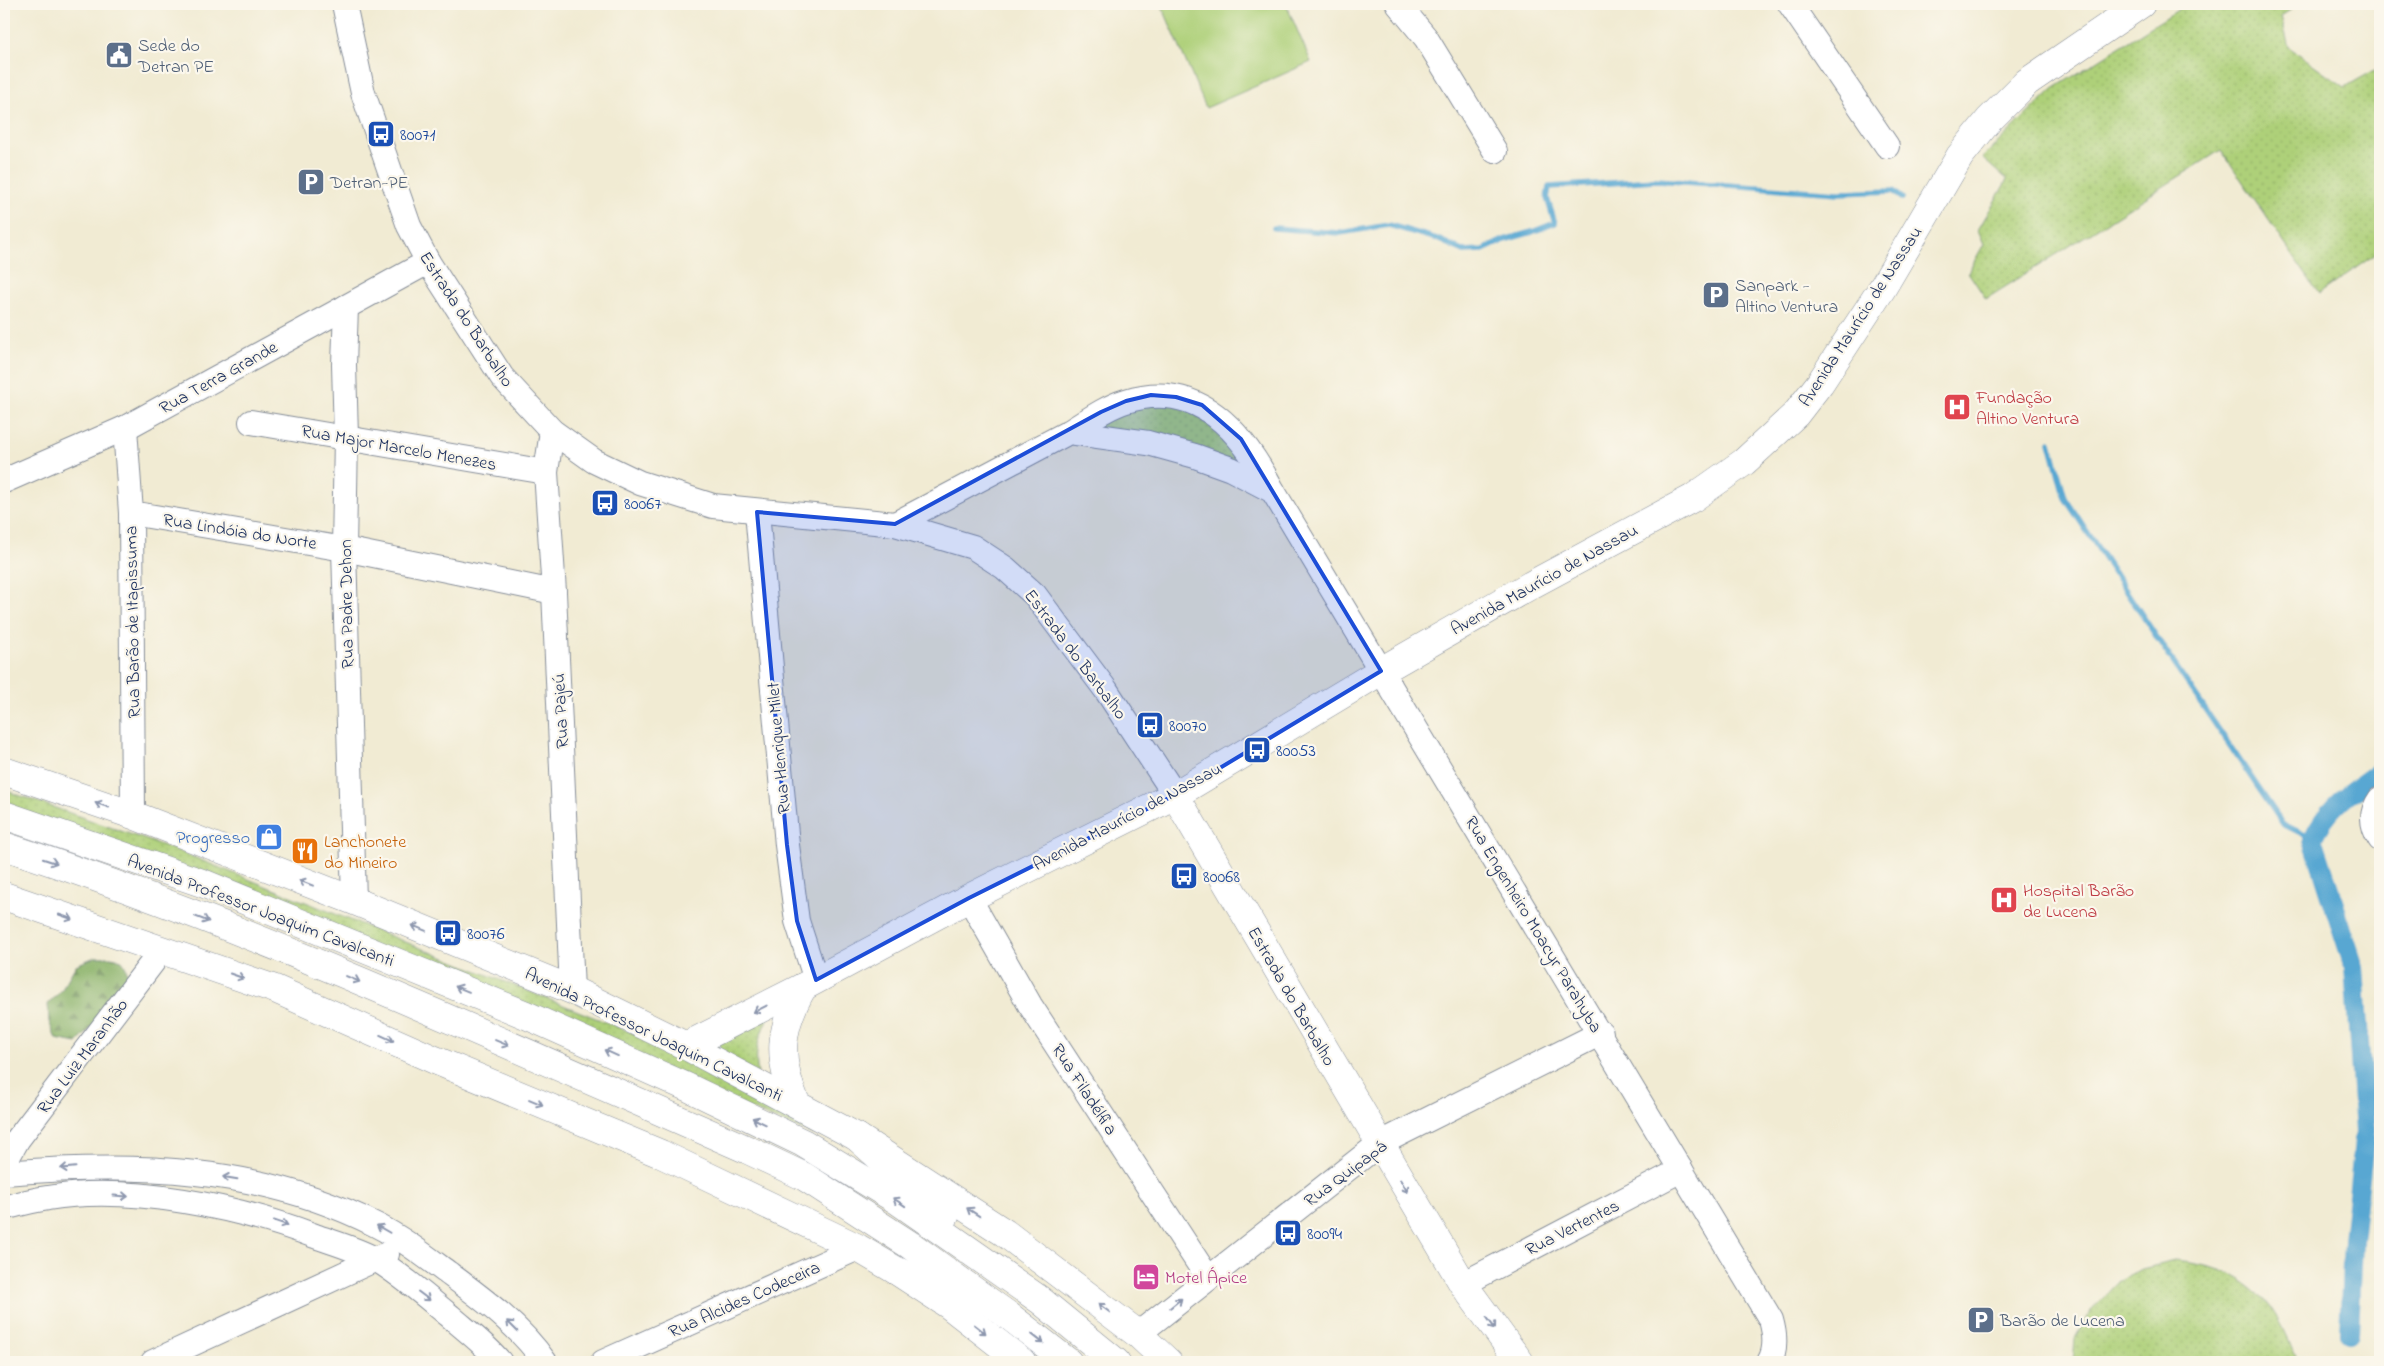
<svg xmlns="http://www.w3.org/2000/svg" width="2384" height="1366" font-family="'Indie Flower',sans-serif">
	<style>
		.grass { fill: url(#grass-dots); stroke: #64806c }
		.forest { fill: url(#forest-firs); stroke: #527064 }
		.pitch { fill: #aed079; stroke: #64806c }
		.lines { fill: none; stroke-linecap: round; stroke-linejoin: round }
		.stream { stroke: #58a7d2; stroke-width: 5.5 }
		.canal { stroke: #58a7d2; stroke-width: 20 }
		.minor-casing { stroke: #868d98; stroke-width: 26 }
		.major-casing { stroke: #868d98; stroke-width: 29 }
		.highway-casing { stroke: #868d98; stroke-width: 29 }
		.minor { stroke: #fff; stroke-width: 24 }
		.major { stroke: #fff; stroke-width: 28 }
		.highway { stroke: #fff; stroke-width: 28 }
		.oneway { stroke: #8d97ae }
		.marked { fill: #1d4ed8; fill-opacity: 0.2; stroke: #1d4ed8; stroke-width: 4; stroke-linejoin: round }
		.labels { text-anchor: middle; stroke-width: 4.5; stroke-linejoin: round; paint-order: stroke }
		.service-label { font-size: 18px; fill: #4e5e75; stroke: #fbf7ec; text-anchor: start }
		.transit-label { font-size: 18px; fill: #164399; stroke: #fbf7ec; text-anchor: start }
		.street-label { font-size: 18px; fill: #1b2f5e; stroke: #fbf7ec }
		.health-label { font-size: 18px; fill: #be3a42; stroke: #fbf7ec; text-anchor: start }
		.shop-label { font-size: 18px; fill: #366cbe; stroke: #fbf7ec; text-anchor: end }
		.food-label { font-size: 18px; fill: #c56008; stroke: #fbf7ec; text-anchor: start }
		.hotel-label { font-size: 18px; fill: #b23c85; stroke: #fbf7ec; text-anchor: start }
	</style>
	<defs>
		<pattern id="grass-dots" width="8" height="8" patternUnits="userSpaceOnUse" patternTransform="scale(1.25)"><rect width="8" height="8" fill="#aed079"/><path d="M2 2h.1M6 6h.1" fill="none" stroke="#95b36b" stroke-width="1.8" stroke-linecap="round"/></pattern>
		<pattern id="forest-firs" width="22" height="20" patternUnits="userSpaceOnUse" patternTransform="scale(1.25)"><rect width="22" height="20" fill="#8ab269"/><path d="M5 1l3.5 6h-7zM16 11l3.5 6h-7z" fill="#70915a"/></pattern>
	</defs>
	<rect width="100%" height="100%" fill="#fbf7ec"/>
	<filter id="ink" filterUnits="userSpaceOnUse"><feTurbulence type="fractalNoise" baseFrequency=".02" numOctaves="2"/><feDisplacementMap in="SourceGraphic" scale="10" xChannelSelector="R" yChannelSelector="G"/><feConvolveMatrix kernelMatrix="1 2 1 2 8 2 1 2 1" color-interpolation-filters="sRGB"/></filter>
	<filter id="wash" filterUnits="userSpaceOnUse"><feTurbulence type="fractalNoise" baseFrequency=".0096" numOctaves="4" result="noise"/><feDisplacementMap in="SourceGraphic" scale="20" xChannelSelector="R" yChannelSelector="G"/><feGaussianBlur stdDeviation="1.12" result="paint"/><feColorMatrix in="noise" values="0 0 0 0 0 0 0 0 0 0 0 0 0 0 0 0 0 1.4 0 .05"/><feComposite in="paint" operator="in"/></filter>
	<g filter="url(#wash)">
		<rect width="100%" height="100%" fill="#f1ebd3"/>
		<g class="grass">
			<path d="M 2187,4 L 2300,4 L 2281,16 L 2289,47 L 2345,87 L 2380,67 L 2380,251 L 2319,294 L 2221,150 L 1986,299 L 1968,272 L 1984,244 L 1978,230 L 2007,180 L 1982,158 L 2053,89 Z"/>
			<path d="M 1182,403 L 1236,447 L 1250,473 L 1087,426 L 1107,408 Z"/>
			<path d="M 4,790 L 178,851 L 643,1037 L 814,1135 L 4,806 Z"/>
			<path d="M 775,1005 C 762,1029 753,1046 758,1074 L 711,1044 Z"/>
			<path d="M 2174,1261 C 2244,1267 2276,1297 2297,1362 L 2073,1362 L 2075,1338 L 2092,1309 L 2116,1283 L 2142,1269 Z"/>
		</g>
		<path class="forest" d="M 95,957 C 124,956 124,958 131,986 L 77,1043 L 56,1039 L 49,1022 L 48,1004 L 61,991 L 76,965 Z"/>
		<path class="pitch" d="M 1161,4 L 1286,4 L 1311,62 L 1206,108 Z"/>
		<g class="lines">
			<g class="stream">
				<path d="M 1274,228 L 1340,233 L 1389,225 L 1437,239 L 1464,251 L 1483,250 L 1504,240 L 1532,232 L 1555,223 L 1547,198 L 1549,187 L 1656,180 L 1839,193 L 1893,191 L 1902,198"/>
				<path d="M 2050,442 L 2065,498 L 2179,671 L 2283,824 L 2313,839"/>
			</g>
			<path class="canal" d="M 2349,1334 L 2353,1241 L 2365,1132 L 2354,967 L 2313,839 C 2328,805 2352,792 2380,771"/>
		</g>
	</g>
	<g filter="url(#ink)">
		<g class="lines">
			<g class="minor-casing">
				<g id="minor">
					<path d="M 344,4 L 363,93 L 409,226 L 428,262 L 502,377 L 552,431 L 594,461 L 640,483 L 713,506 L 895,524 L 973,547 L 1005,568 L 1035,595 L 1106,690 L 1175,795"/>
					<path d="M 1398,4 L 1426,38 L 1495,151"/>
					<path d="M 1790,4 L 1887,146"/>
					<path d="M 346,307 L 344,365 L 346,437 L 344,549 L 354,901"/>
					<path d="M 251,422 L 546,472"/>
					<path d="M 125,428 L 131,513 L 133,815"/>
					<path d="M 552,431 L 546,472 L 554,592 L 572,990"/>
					<path d="M 1069,432 C 1087,421 1106,407 1126,401 C 1199,378 1243,433 1273,491"/>
					<path d="M 4,481 L 125,428 L 428,262"/>
					<path d="M 757,512 L 787,845 L 797,921 L 816,980"/>
					<path d="M 131,513 L 344,549 L 554,592"/>
					<path d="M 895,524 L 1069,432 L 1148,443 L 1195,456 L 1231,469 L 1273,491 L 1771,1320 C 1775,1334 1777,1349 1769,1362"/>
					<path d="M 2380,799 C 2370,813 2371,825 2380,839"/>
					<path d="M 969,898 L 1030,1005 L 1208,1278"/>
					<path d="M 4,1164 L 18,1139 L 162,950"/>
					<path d="M 4,1173 C 133,1163 258,1165 376,1225 C 402,1238 425,1256 448,1273 C 483,1299 520,1326 545,1362"/>
					<path d="M 4,1208 C 18,1204 33,1200 48,1198 C 129,1184 239,1207 315,1236 C 335,1243 356,1249 375,1259 C 397,1271 430,1300 450,1316 C 467,1331 486,1345 500,1362"/>
					<path d="M 1463,1284 L 1681,1170"/>
					<path d="M 1138,1334 L 1379,1144 L 1601,1033"/>
					<path d="M 153,1362 L 387,1254"/>
					<path d="M 603,1362 L 858,1248"/>
				</g>
			</g>
			<g class="major-casing">
				<g id="major">
					<path d="M 4,771 L 133,815 L 352,900 L 572,990 L 686,1046 L 857,1137 L 1005,1233 L 1138,1334 L 1168,1362"/>
					<path d="M 1175,795 L 1463,1284 L 1520,1362"/>
					<path d="M 4,896 L 275,989 L 435,1060 L 661,1154 L 858,1248 L 897,1271 L 949,1305 L 1022,1362"/>
					<path d="M 686,1046 L 803,987 L 969,898 L 1175,795 L 1381,671 L 1531,585 L 1693,498 L 1744,462 L 1796,414 L 1820,383 L 1883,287 L 1960,156 L 1989,120 L 2027,82 L 2141,4"/>
					<path d="M 796,1103 C 777,1058 779,1029 803,987"/>
				</g>
			</g>
			<g class="highway-casing">
				<g id="highway">
					<path d="M 4,815 L 205,884 L 526,1015 L 687,1087 L 803,1143 L 897,1200 L 1040,1300 L 1116,1362"/>
					<path d="M 4,846 C 258,929 503,1043 748,1150 L 805,1177 L 910,1245 L 1009,1316 L 1068,1362"/>
					<path d="M 857,1137 L 945,1216"/>
					<path d="M 897,1271 L 968,1299"/>
				</g>
			</g>
			<use href="#minor" class="minor"/>
			<use href="#major" class="major"/>
			<use href="#highway" class="highway"/>
		</g>
		<defs><path id="oneway-shaft" d="M-6 0H5M1.5-3L5.5 0L1.5 3" fill="none" stroke-width="1.6" stroke-linecap="round" stroke-linejoin="round" transform="scale(1.25)"/></defs>
		<g class="oneway">
			<use href="#oneway-shaft" transform="translate(102 805) rotate(-161)"/>
			<use href="#oneway-shaft" transform="translate(50 861) rotate(18)"/>
			<use href="#oneway-shaft" transform="translate(306 883) rotate(-159)"/>
			<use href="#oneway-shaft" transform="translate(66 917) rotate(19)"/>
			<use href="#oneway-shaft" transform="translate(202 919) rotate(21)"/>
			<use href="#oneway-shaft" transform="translate(419 928) rotate(-158)"/>
			<use href="#oneway-shaft" transform="translate(237 976) rotate(19)"/>
			<use href="#oneway-shaft" transform="translate(353 979) rotate(23)"/>
			<use href="#oneway-shaft" transform="translate(462 989) rotate(-158)"/>
			<use href="#oneway-shaft" transform="translate(760 1009) rotate(153)"/>
			<use href="#oneway-shaft" transform="translate(387 1038) rotate(24)"/>
			<use href="#oneway-shaft" transform="translate(502 1043) rotate(23)"/>
			<use href="#oneway-shaft" transform="translate(611 1053) rotate(-156)"/>
			<use href="#oneway-shaft" transform="translate(536 1102) rotate(23)"/>
			<use href="#oneway-shaft" transform="translate(759 1121) rotate(-154)"/>
			<use href="#oneway-shaft" transform="translate(68 1168) rotate(175)"/>
			<use href="#oneway-shaft" transform="translate(230 1178) rotate(-171)"/>
			<use href="#oneway-shaft" transform="translate(1404 1186) rotate(59)"/>
			<use href="#oneway-shaft" transform="translate(121 1196) rotate(4)"/>
			<use href="#oneway-shaft" transform="translate(899 1202) rotate(-146)"/>
			<use href="#oneway-shaft" transform="translate(973 1212) rotate(-147)"/>
			<use href="#oneway-shaft" transform="translate(281 1223) rotate(19)"/>
			<use href="#oneway-shaft" transform="translate(383 1229) rotate(-150)"/>
			<use href="#oneway-shaft" transform="translate(424 1296) rotate(37)"/>
			<use href="#oneway-shaft" transform="translate(1176 1303) rotate(-39)"/>
			<use href="#oneway-shaft" transform="translate(1104 1308) rotate(-143)"/>
			<use href="#oneway-shaft" transform="translate(1491 1323) rotate(54)"/>
			<use href="#oneway-shaft" transform="translate(512 1326) rotate(-135)"/>
			<use href="#oneway-shaft" transform="translate(980 1329) rotate(38)"/>
			<use href="#oneway-shaft" transform="translate(1038 1339) rotate(38)"/>
		</g>
	</g>
	<path class="marked" d="M 1151,395 L 1176,397 L 1202,405 L 1241,439 L 1381,671 L 1175,795 L 969,898 L 816,980 L 797,921 L 787,845 L 757,512 L 895,524 L 1101,412 L 1126,401 Z"/>
	<defs>
		<g id="civic-square" transform="scale(1.4375)"><rect x="-9" y="-9" width="18" height="18" rx="4" fill="#5c6f8a" stroke="#fbf7ec"/><path d="M-.6-6.5H3V-4.5H.6V-3L4-1V1h2V6H-6V1h2V-1L-.6-3ZM-1.2 2.5V6h2.4V2.5Z" fill="#fff"/></g>
		<g id="bus-square" transform="scale(1.4375)"><rect x="-9" y="-9" width="18" height="18" rx="4" fill="#1a4fb4" stroke="#fbf7ec"/><path d="M-5-6H5V4H4V6H2V4H-2V6H-4V4H-5ZM-3.5-4V0h7V-4ZM-3.5 1.2v1.5H-2V1.2ZM2 1.2v1.5H3.5V1.2Z" fill="#fff"/></g>
		<g id="parking-square" transform="scale(1.4375)"><rect x="-9" y="-9" width="18" height="18" rx="4" fill="#5c6f8a" stroke="#fbf7ec"/><path d="M-3.5-5.5H1a3.5 3.5 0 0 1 0 7H-1V5.5H-3.5ZM-1-3.4V-.6H.8a1.4 1.4 0 0 0 0-2.8Z" fill="#fff"/></g>
		<g id="hospital-square" transform="scale(1.4375)"><rect x="-9" y="-9" width="18" height="18" rx="4" fill="#e0444e" stroke="#fbf7ec"/><path d="M-5-5h3v3.5h4V-5h3V5h-3V1.5h-4V5h-3Z" fill="#fff"/></g>
		<g id="shop-square" transform="scale(1.4375)"><rect x="-9" y="-9" width="18" height="18" rx="4" fill="#3f7fe0" stroke="#fbf7ec"/><path d="M-5-2.5h2.3a2.7 3.5 0 0 1 5.4 0H5L5.5 6h-11ZM-1.5-2.5h3a1.5 2.3 0 0 0-3 0Z" fill="#fff"/></g>
		<g id="restaurant-square" transform="scale(1.4375)"><rect x="-9" y="-9" width="18" height="18" rx="4" fill="#e8710a" stroke="#fbf7ec"/><path d="M-5-6h1v4h1v-4h1v4h1v-4h1v5L-1.5 .5V6h-2V.5L-5-1ZM5-6V6H3V1.5H1.5Q1.5-4 5-6Z" fill="#fff"/></g>
		<g id="hotel-square" transform="scale(1.4375)"><rect x="-9" y="-9" width="18" height="18" rx="4" fill="#d1479c" stroke="#fbf7ec"/><path d="M-6-4.5h1.5V1H6V5H4.5V3h-9V5H-6ZM-4 0a1.8 1.8 0 1 1 3.6 0ZM.5 0V-2.5h3Q6-2.5 6 0Z" fill="#fff"/></g>
	</defs>
	<g fill-rule="evenodd">
		<use href="#civic-square" x="119" y="55"/>
		<use href="#bus-square" x="381" y="134"/>
		<use href="#parking-square" x="311" y="182"/>
		<use href="#parking-square" x="1716" y="295"/>
		<use href="#hospital-square" x="1957" y="407"/>
		<use href="#bus-square" x="605" y="503"/>
		<use href="#bus-square" x="1150" y="725"/>
		<use href="#bus-square" x="1257" y="750"/>
		<use href="#shop-square" x="269" y="837"/>
		<use href="#restaurant-square" x="305" y="851"/>
		<use href="#bus-square" x="1184" y="876"/>
		<use href="#hospital-square" x="2004" y="900"/>
		<use href="#bus-square" x="448" y="933"/>
		<use href="#bus-square" x="1288" y="1233"/>
		<use href="#hotel-square" x="1146" y="1277"/>
		<use href="#parking-square" x="1981" y="1320"/>
	</g>
	<g class="labels">
		<g class="service-label">
			<text x="138" y="51">Sede do<tspan x="138" dy="21">Detran PE</tspan></text>
			<text x="330" y="188">Detran-PE</text>
			<text x="1735" y="291">Sanpark -<tspan x="1735" dy="21">Altino Ventura</tspan></text>
			<text x="2000" y="1326">Barão de Lucena</text>
		</g>
		<g class="transit-label">
			<text x="400" y="140">80071</text>
			<text x="624" y="509">80067</text>
			<text x="1169" y="731">80070</text>
			<text x="1276" y="756">80053</text>
			<text x="1203" y="882">80068</text>
			<text x="467" y="939">80076</text>
			<text x="1307" y="1239">80094</text>
		</g>
		<g class="street-label">
			<text transform="translate(1860 316) rotate(-57)" y="6">Avenida Maurício de Nassau</text>
			<text transform="translate(467 319) rotate(57)" y="6">Estrada do Barbalho</text>
			<text transform="translate(218 377) rotate(-29)" y="6">Rua Terra Grande</text>
			<text transform="translate(399 447) rotate(10)" y="6">Rua Major Marcelo Menezes</text>
			<text transform="translate(240 531) rotate(9)" y="6">Rua Lindóia do Norte</text>
			<text transform="translate(1544 579) rotate(-29)" y="6">Avenida Maurício de Nassau</text>
			<text transform="translate(346 604) rotate(-91)" y="6">Rua Padre Dehon</text>
			<text transform="translate(132 622) rotate(-91)" y="6">Rua Barão de Itapissuma</text>
			<text transform="translate(1076 654) rotate(53)" y="6">Estrada do Barbalho</text>
			<text transform="translate(560 711) rotate(-93)" y="6">Rua Pajeú</text>
			<text transform="translate(778 748) rotate(-95)" y="6">Rua Henrique Milet</text>
			<text transform="translate(1127 816) rotate(-28)" y="6">Avenida Maurício de Nassau</text>
			<text transform="translate(261 910) rotate(21)" y="6">Avenida Professor Joaquim Cavalcanti</text>
			<text transform="translate(1534 924) rotate(59)" y="6">Rua Engenheiro Moacyr Parahyba</text>
			<text transform="translate(1292 996) rotate(60)" y="6">Estrada do Barbalho</text>
			<text transform="translate(654 1034) rotate(26)" y="6">Avenida Professor Joaquim Cavalcanti</text>
			<text transform="translate(82 1056) rotate(-53)" y="6">Rua Luiz Maranhão</text>
			<text transform="translate(1085 1089) rotate(57)" y="6">Rua Filadélfia</text>
			<text transform="translate(1345 1173) rotate(-37)" y="6">Rua Quipapá</text>
			<text transform="translate(1572 1227) rotate(-27)" y="6">Rua Vertentes</text>
			<text transform="translate(744 1299) rotate(-24)" y="6">Rua Alcides Codeceira</text>
		</g>
		<g class="health-label">
			<text x="1976" y="403">Fundação<tspan x="1976" dy="21">Altino Ventura</tspan></text>
			<text x="2023" y="896">Hospital Barão<tspan x="2023" dy="21">de Lucena</tspan></text>
		</g>
		<g class="shop-label">
			<text x="250" y="843">Progresso</text>
		</g>
		<g class="food-label">
			<text x="324" y="847">Lanchonete<tspan x="324" dy="21">do Mineiro</tspan></text>
		</g>
		<g class="hotel-label">
			<text x="1165" y="1283">Motel Ápice</text>
		</g>
	</g>
	<rect width="2384" height="1366" fill="none" stroke="#fbf7ec" stroke-width="20"/>
</svg>
